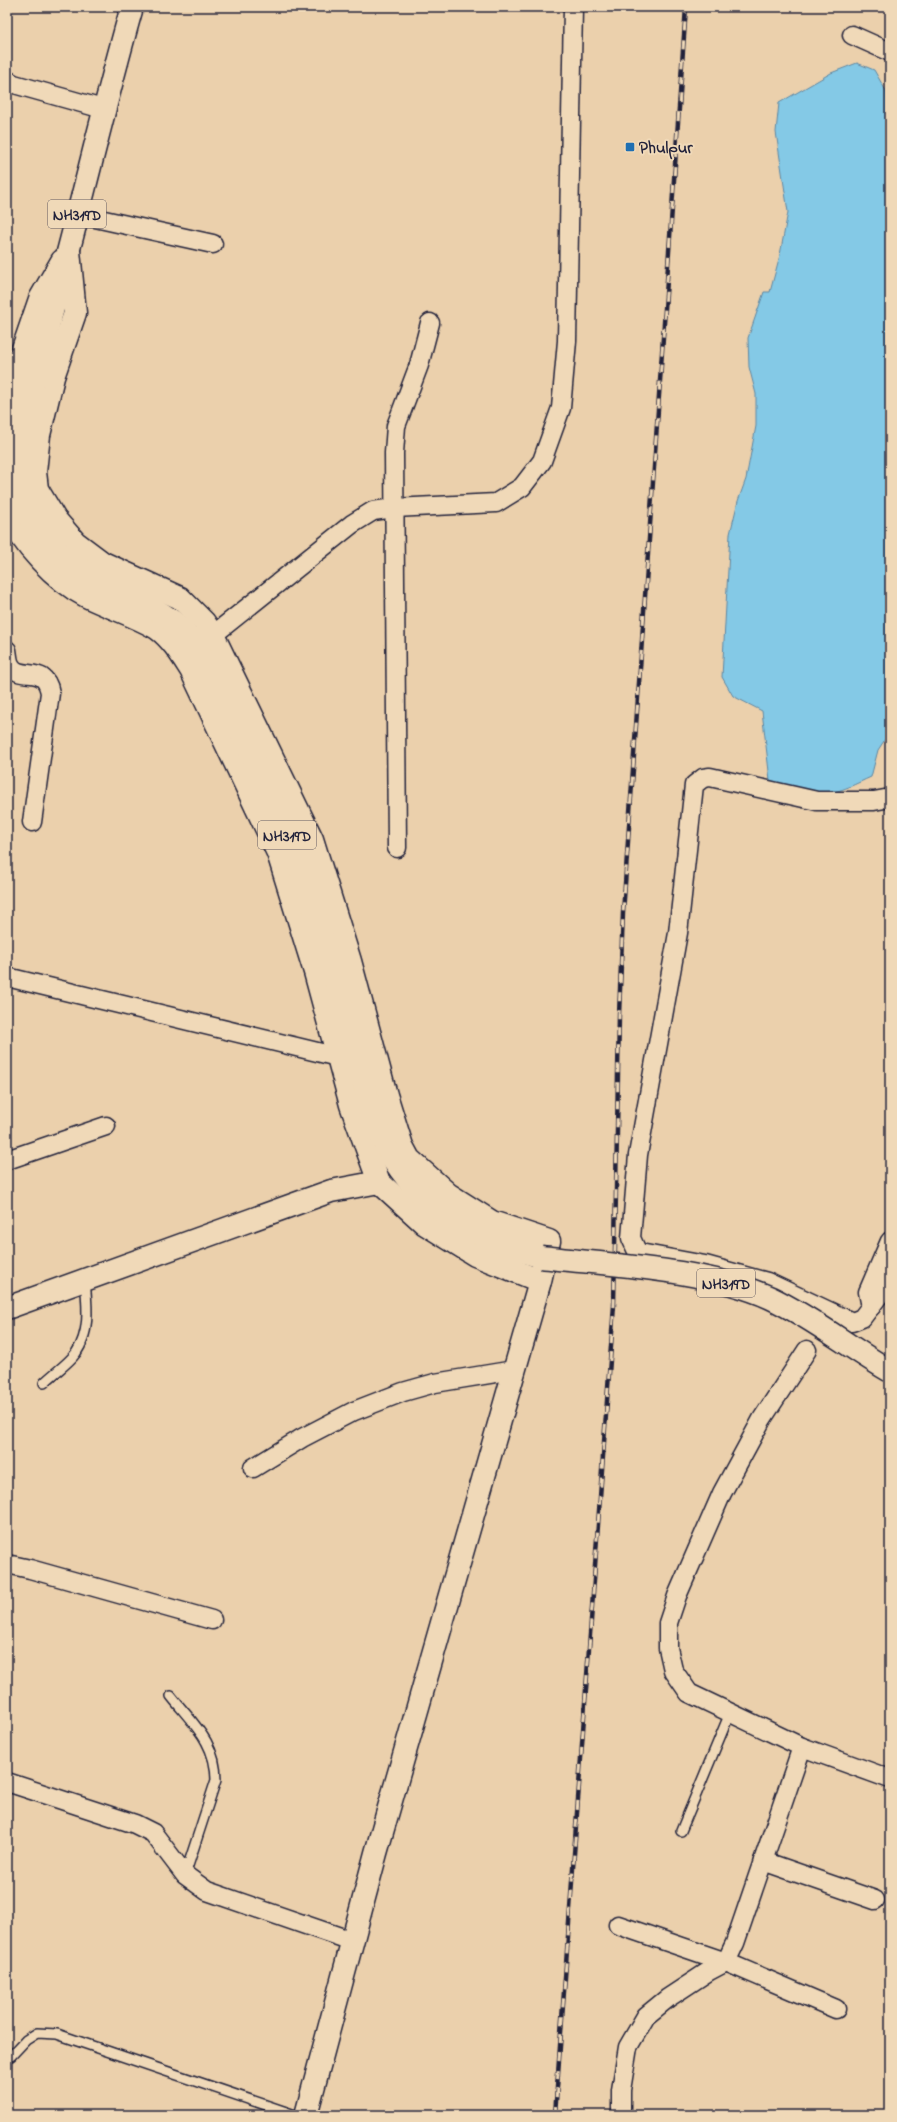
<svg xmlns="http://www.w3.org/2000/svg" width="897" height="2122" font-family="'Indie Flower',sans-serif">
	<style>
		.water { fill: #84c9e6; stroke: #5d86a2 }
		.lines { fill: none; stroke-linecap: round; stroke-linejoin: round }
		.service-casing { stroke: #22223b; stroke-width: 12 }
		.minor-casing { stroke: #22223b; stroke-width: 21 }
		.tertiary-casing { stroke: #22223b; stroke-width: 25 }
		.secondary-casing { stroke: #22223b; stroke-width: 25 }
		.trunk-casing { stroke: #22223b; stroke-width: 25 }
		.service { stroke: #f0d9b8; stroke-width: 9 }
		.minor { stroke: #f0d9b8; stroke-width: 18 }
		.tertiary { stroke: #f0d9b8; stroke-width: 22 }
		.secondary { stroke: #f0d9b8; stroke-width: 22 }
		.trunk { stroke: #f0d9b8; stroke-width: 22 }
		.rail-casing { stroke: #22223b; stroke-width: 4.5 }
		.rail { stroke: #f0d9b8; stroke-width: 3; stroke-dasharray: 9; stroke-linecap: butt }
		.trunk-bridge-casing { stroke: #22223b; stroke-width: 25; stroke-linecap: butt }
		.trunk-bridge { stroke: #f0d9b8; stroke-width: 22 }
		.poi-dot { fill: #1f6fb2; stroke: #f0d9b8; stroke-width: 1.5 }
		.labels { text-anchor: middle; stroke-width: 4; stroke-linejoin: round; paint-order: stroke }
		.shield { fill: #f0d9b8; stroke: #605960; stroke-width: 1 }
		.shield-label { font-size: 16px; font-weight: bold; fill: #22223b }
		.poi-label { font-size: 17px; font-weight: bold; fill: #22223b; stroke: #f0d9b8; text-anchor: start }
	</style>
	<rect width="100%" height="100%" fill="#ebd0ac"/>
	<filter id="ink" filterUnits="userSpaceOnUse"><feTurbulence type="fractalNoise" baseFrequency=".025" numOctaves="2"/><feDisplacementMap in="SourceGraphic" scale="8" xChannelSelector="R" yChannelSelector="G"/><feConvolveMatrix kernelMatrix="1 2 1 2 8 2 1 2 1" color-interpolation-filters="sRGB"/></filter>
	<g filter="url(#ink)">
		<path class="water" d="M 857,63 L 874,70 L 886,91 L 890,118 L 890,732 L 878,750 L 871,777 C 857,783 840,793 824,793 C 806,793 787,787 770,780 L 762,711 L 733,696 L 722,677 L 730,534 L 738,501 L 746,479 L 756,426 L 756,394 L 749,367 L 748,338 L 764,292 L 770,292 L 780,255 L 788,212 L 776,132 L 779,103 L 831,73 Z"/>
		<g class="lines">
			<g class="service-casing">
				<g id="service">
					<path d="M 44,1383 C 54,1373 68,1364 76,1353 C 91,1331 87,1304 85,1280"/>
					<path d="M 171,1696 C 193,1724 216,1742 216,1780 L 185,1875"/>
					<path d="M 681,1831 L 730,1713"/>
					<path d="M 11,2056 L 26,2040 L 37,2033 L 57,2034 L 295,2115"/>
				</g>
			</g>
			<g class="minor-casing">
				<g id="minor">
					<path d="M 852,35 L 890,52"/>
					<path d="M 7,80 L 14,84 L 103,109"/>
					<path d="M 77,214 L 213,244"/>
					<path d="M 213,635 L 352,524 L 373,511 L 394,508 L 496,503 L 522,487 L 542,461 L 561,408 L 567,341 L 573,7"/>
					<path d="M 7,650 C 8,655 8,662 11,666 C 21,682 45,663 50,693 L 32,822"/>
					<path d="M 890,798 L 874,801 L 817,801 L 710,777 L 703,778 L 694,785 L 678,933 L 638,1155 L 631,1238 L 636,1249 L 640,1253 L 705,1265 L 767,1282 L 852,1322 L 862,1318 L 890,1281"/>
					<path d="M 397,848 L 394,453 L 396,426 L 419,365 L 430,323"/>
					<path d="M 7,977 L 338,1057"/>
					<path d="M 7,1160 L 106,1126"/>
					<path d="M 871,1307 L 868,1292 L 890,1241"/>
					<path d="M 807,1350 L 762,1419 L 722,1493 L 677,1596 L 668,1623 L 668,1648 L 673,1670 L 689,1693 L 802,1747 L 890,1779"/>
					<path d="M 253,1468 L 302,1438 L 354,1411 L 403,1392 L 435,1383 L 514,1370"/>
					<path d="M 7,1564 L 30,1569 L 212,1620"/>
					<path d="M 7,1782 L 135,1824 L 153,1833 L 185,1875 L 207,1891 L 352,1941"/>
					<path d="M 763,1861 L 875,1900"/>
					<path d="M 618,1925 L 726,1962 L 836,2009"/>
					<path d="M 621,2115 L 621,2090 L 628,2047 L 646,2016 L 668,1998 L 709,1971 L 726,1962 L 735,1943 L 802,1747"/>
				</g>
			</g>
			<g class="tertiary-casing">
				<path id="tertiary" d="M 7,1308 L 331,1191 L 379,1182"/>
			</g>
			<g class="secondary-casing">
				<g id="secondary">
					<path d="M 69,251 L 75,313 L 53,377 L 39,435 L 35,472 L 37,489 L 55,519 L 75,542 L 103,563 L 180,598 L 204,622 L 213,635 L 312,839 L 350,961 L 386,1095 L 402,1146 L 409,1159 L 448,1194 L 492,1222 L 549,1241 L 540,1281 L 376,1853 L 306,2115"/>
					<path d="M 7,408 L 17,366 L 40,299 L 62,261"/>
					<path d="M 7,512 C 22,544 55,580 86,596 C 108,607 139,617 158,629 C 172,639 182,656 191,670 L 278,853 L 315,972 L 351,1105 L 379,1182 L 425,1224 L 475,1255 L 540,1281"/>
				</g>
			</g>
			<g class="trunk-casing">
				<path id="trunk" d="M 132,7 C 104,105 82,203 55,301 C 47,329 39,358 32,386 C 24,414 14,444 16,474 C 21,534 75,569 124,594 C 142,603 161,611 176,624 C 200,644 213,677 227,704 C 261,773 293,842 316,916 C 331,963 343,1011 357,1058 C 364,1084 370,1111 381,1136 C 411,1204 472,1237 541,1257"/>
			</g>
			<use href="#service" class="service"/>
			<use href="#minor" class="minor"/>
			<use href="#tertiary" class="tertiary"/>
			<use href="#secondary" class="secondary"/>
			<use href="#trunk" class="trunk"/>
			<g class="rail-casing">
				<path id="rail" d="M 555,2115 L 614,1305 L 619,1015 L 623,913 L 686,7"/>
			</g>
			<use href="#rail" class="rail"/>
			<g class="trunk-bridge-casing">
				<path id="trunk-bridge" d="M 541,1257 C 610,1265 707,1269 771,1298 C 813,1318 850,1348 890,1371"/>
			</g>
			<use href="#trunk-bridge" class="trunk-bridge"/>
		</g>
	</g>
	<rect class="poi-dot" x="625" y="142" width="10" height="10" rx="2"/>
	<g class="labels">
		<g class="shield">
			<rect x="48" y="200" width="58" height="28" rx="3"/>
			<rect x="258" y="821" width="58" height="28" rx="3"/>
			<rect x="697" y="1269" width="58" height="28" rx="3"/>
		</g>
		<g class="shield-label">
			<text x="77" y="220">NH319D</text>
			<text x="287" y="841">NH319D</text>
			<text x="726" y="1289">NH319D</text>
		</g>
		<g class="poi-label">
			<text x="639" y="153">Phulpur</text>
		</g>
	</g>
	<rect width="897" height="2122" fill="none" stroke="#f0d9b8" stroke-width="24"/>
	<rect x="12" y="12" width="873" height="2098" fill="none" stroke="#22223b" stroke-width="1.5" filter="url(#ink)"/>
</svg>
